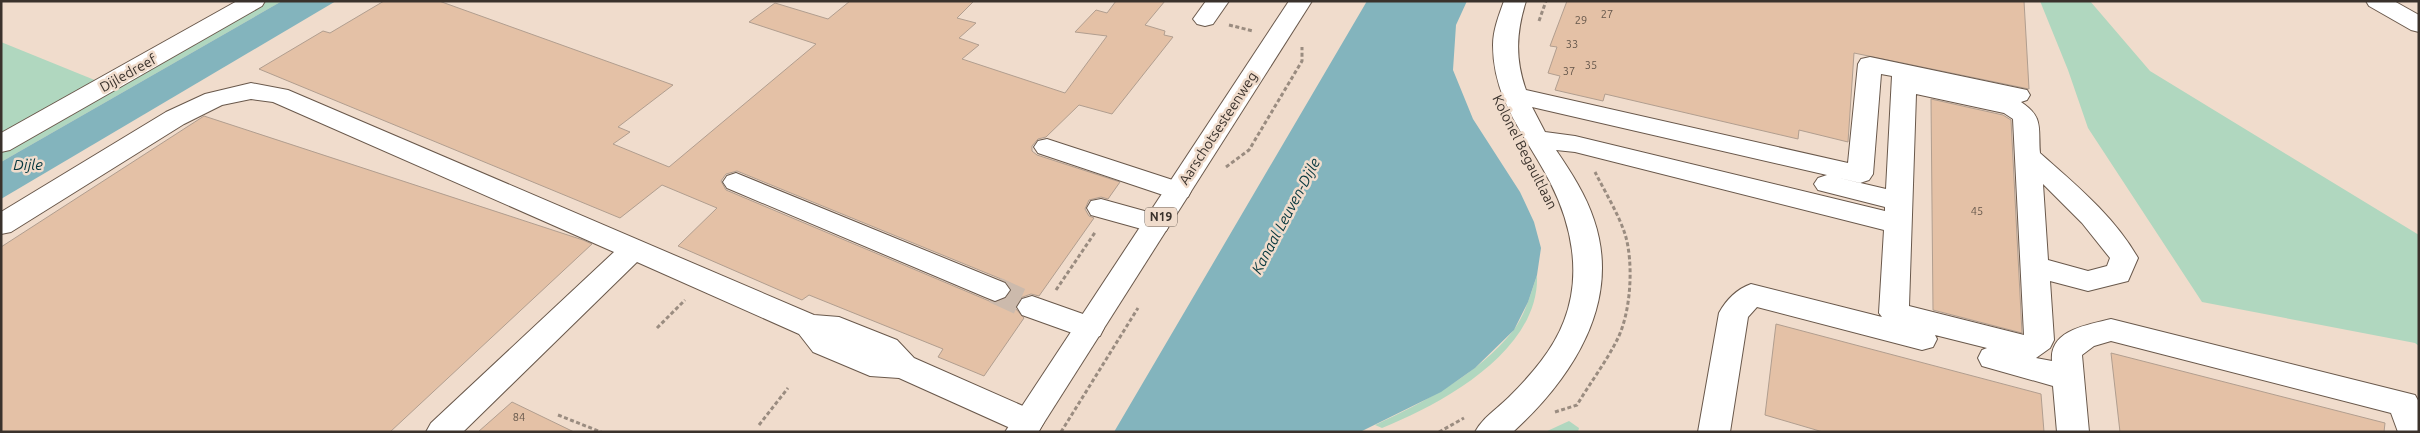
<svg xmlns="http://www.w3.org/2000/svg" width="2420" height="433" font-family="Ubuntu,sans-serif">
	<style>
		.green { fill: #b0d7bf }
		.water { fill: #83b4bd }
		.building { fill: #e4c1a6; stroke: #b19e8f; fill-rule: evenodd }
		.lines { fill: none; stroke-linecap: round; stroke-linejoin: round }
		.minor-tunnel { stroke: #ccbaac; stroke-width: 27; stroke-dasharray: 27 14; stroke-linecap: butt }
		.minor-casing { stroke: #69584b; stroke-width: 2 }
		.major-casing { stroke: #69584b; stroke-width: 2 }
		.path { stroke: #9a8c80; stroke-width: 3; stroke-dasharray: 4 2.5; stroke-linecap: butt }
		.minor { fill: #fff; fill-rule: evenodd }
		.major { fill: #fff; fill-rule: evenodd }
		.labels { text-anchor: middle; stroke-width: 5; stroke-linejoin: round; paint-order: stroke }
		.number-label { font-size: 11px; fill: #64564a }
		.shield { fill: #f0dccc; stroke: #71655c; stroke-width: 1 }
		.shield-label { font-size: 12px; font-weight: bold; fill: #3a322c }
		.street-label { font-size: 14px; fill: #3a322c; stroke: #f0dccc }
		.water-label { font-size: 15px; font-style: italic; fill: #05373e; stroke: #f0dccc }
	</style>
	<rect width="100%" height="100%" fill="#f0dccc"/>
	<g class="green">
		<path d="M 263,1 L 282,1 L 1,162 L 1,149 Z"/>
		<path d="M 2040,1 L 2090,1 L 2150,71 L 2419,235 L 2419,346 L 2415,343 L 2202,302 L 2088,128 L 2068,70 Z"/>
		<path d="M 1,42 L 102,83 L 1,139 Z"/>
		<path d="M 1537,275 C 1540,351 1442,404 1382,428 L 1375,425 C 1426,401 1477,375 1513,331 C 1525,315 1531,293 1537,275 Z"/>
		<path d="M 1569,421 L 1579,428 L 1578,432 L 1545,432 Z"/>
	</g>
	<g class="water">
		<path d="M 282,1 L 336,1 L 1,199 L 1,162 Z"/>
		<path d="M 1367,1 L 1467,1 L 1456,25 L 1453,70 L 1473,119 L 1520,192 L 1534,222 L 1541,248 L 1537,275 L 1528,302 L 1514,330 L 1475,368 L 1441,392 L 1360,432 L 1114,432 Z"/>
	</g>
	<g class="building">
		<path d="M 384,1 L 439,1 L 673,85 L 618,127 L 630,132 L 613,144 L 669,167 L 816,44 L 749,22 L 775,3 L 828,19 L 850,1 L 974,1 L 957,18 L 976,23 L 959,38 L 979,45 L 962,59 L 1065,93 L 1107,36 L 1075,32 L 1096,10 L 1107,13 L 1116,1 L 1165,1 L 1145,25 L 1165,31 L 1164,35 L 1173,37 L 1112,114 L 1079,105 L 1046,137 L 1038,139 L 1032,146 L 1032,151 L 1037,155 L 1120,182 L 1108,199 L 1101,197 L 1089,200 L 1085,209 L 1089,216 L 1094,218 L 1039,296 L 1031,294 L 1020,298 L 1015,308 L 1024,318 L 984,376 L 938,357 L 943,349 L 809,295 L 802,300 L 678,246 L 717,208 L 662,185 L 620,218 L 259,69 L 323,31 L 330,33 ZM 737,171 L 1006,281 L 1012,291 L 1006,299 L 994,303 L 726,190 L 721,181 L 726,174 Z"/>
		<path d="M 1567,1 L 2024,1 L 2029,89 L 1854,53 L 1848,142 L 1799,130 L 1798,139 L 1605,94 L 1603,101 L 1555,90 L 1560,76 L 1548,73 L 1557,47 L 1550,46 Z"/>
		<path d="M 1931,99 L 2003,115 L 2011,120 L 2022,333 L 1933,310 Z"/>
		<path d="M 204,116 L 583,240 L 592,244 L 390,432 L 1,432 L 1,247 Z"/>
		<path d="M 1776,324 L 2041,394 L 2044,432 L 1823,432 L 1765,415 Z"/>
		<path d="M 2111,353 L 2385,423 L 2384,432 L 2120,432 Z"/>
		<path d="M 512,402 L 574,432 L 478,432 Z"/>
	</g>
	<g class="lines">
		<path class="minor-tunnel" d="M 995,290 L 1032,307"/>
		<g class="minor-casing">
			<g id="minor">
				<path d="M 237,1 L 265,1 L 262,6 L 10,150 L 1,152 L 1,133 Z"/>
				<path d="M 1206,1 L 1229,1 L 1213,24 L 1205,26 L 1197,24 L 1193,19 Z"/>
				<path d="M 1504,1 L 1526,1 C 1516,33 1515,59 1526,90 L 1848,163 L 1858,64 L 1861,59 L 1870,57 L 2027,90 L 2030,95 L 2027,100 L 2021,102 C 2044,117 2038,128 2040,153 C 2076,185 2114,216 2138,258 L 2128,281 L 2088,291 L 2050,281 L 2054,340 L 2050,348 L 2036,358 L 2052,361 C 2049,330 2087,325 2111,319 L 2415,395 L 2419,402 L 2419,432 L 2398,432 L 2391,413 L 2111,341 L 2094,346 L 2082,355 L 2089,432 L 2057,432 L 2053,386 L 1982,366 L 1978,358 L 1982,350 L 1987,348 L 1935,335 L 1937,339 L 1933,347 L 1922,350 L 1757,307 L 1748,317 L 1730,432 L 1698,432 L 1719,313 C 1726,300 1737,289 1751,284 L 1882,317 L 1879,313 L 1884,230 L 1575,152 L 1556,150 C 1571,172 1586,195 1594,220 C 1622,303 1572,378 1513,432 L 1475,432 C 1483,417 1497,409 1509,397 C 1531,375 1553,350 1564,321 C 1582,275 1572,225 1550,182 C 1527,137 1493,101 1493,45 C 1493,30 1499,15 1504,1 ZM 1881,74 L 1892,76 L 1886,189 L 1835,177 L 1860,183 L 1869,180 L 1873,174 ZM 1916,94 L 2004,113 L 2013,119 L 2024,335 L 1909,306 ZM 1532,107 L 1827,175 L 1818,178 L 1814,184 L 1818,190 L 1885,207 L 1885,211 L 1575,136 L 1545,132 ZM 2043,184 L 2082,223 L 2110,258 L 2107,266 L 2088,271 L 2048,260 Z"/>
				<path d="M 2366,1 L 2394,1 L 2419,15 L 2419,32 L 2411,30 L 2369,6 Z"/>
				<path d="M 251,83 L 288,90 L 814,315 L 839,317 L 897,340 L 914,358 L 1039,413 L 1044,422 L 1039,431 L 1019,432 L 899,378 L 870,376 L 813,352 L 799,334 L 637,262 L 463,432 L 426,432 L 431,423 L 614,252 L 273,102 L 251,99 L 222,105 L 184,124 L 11,232 L 1,234 L 1,212 L 166,112 L 205,94 Z"/>
				<path d="M 1047,139 L 1188,185 L 1191,191 L 1188,197 L 1178,200 L 1038,153 L 1034,147 L 1038,141 Z"/>
				<path d="M 736,173 L 1005,283 L 1010,290 L 1005,297 L 995,301 L 985,297 L 727,188 L 723,182 L 727,176 Z"/>
				<path d="M 1101,199 L 1166,217 L 1170,224 L 1166,231 L 1156,233 L 1091,215 L 1087,208 L 1091,201 Z"/>
				<path d="M 1032,296 L 1100,320 L 1104,328 L 1100,336 L 1089,339 L 1022,315 L 1017,307 L 1022,299 Z"/>
			</g>
		</g>
		<g class="major-casing">
			<path id="major" d="M 1289,1 L 1312,1 L 1038,432 L 1005,432 Z"/>
		</g>
		<g class="path">
			<path d="M 1539,21 L 1546,1"/>
			<path d="M 1229,25 L 1253,31"/>
			<path d="M 1226,167 L 1249,150 L 1302,61 L 1302,47"/>
			<path d="M 1056,290 L 1096,231"/>
			<path d="M 657,328 L 685,300"/>
			<path d="M 1555,412 L 1577,405 C 1590,383 1606,362 1617,340 C 1631,313 1634,263 1625,234 C 1618,213 1605,192 1595,172"/>
			<path d="M 558,415 L 601,432"/>
			<path d="M 759,425 L 788,388"/>
			<path d="M 1061,432 L 1138,308"/>
			<path d="M 1439,432 L 1464,418"/>
		</g>
		<use href="#minor" class="minor"/>
		<use href="#major" class="major"/>
	</g>
	<g class="labels">
		<g class="number-label">
			<text x="1607" y="18">27</text>
			<text x="1581" y="24">29</text>
			<text x="1572" y="48">33</text>
			<text x="1591" y="69">35</text>
			<text x="1569" y="75">37</text>
			<text x="1977" y="215">45</text>
			<text x="519" y="421">84</text>
		</g>
		<rect class="shield" x="1145" y="207.5" width="32" height="19" rx="4"/>
		<g class="shield-label">
			<text x="1161" y="221">N19</text>
		</g>
		<g class="street-label">
			<text transform="translate(128 73) rotate(-29)" y="5">Dijledreef</text>
			<text transform="translate(1218 128) rotate(-57)" y="5">Aarschotsesteenweg</text>
			<text transform="translate(1525 152) rotate(63)" y="5">Kolonel Begaultlaan</text>
		</g>
		<g class="water-label">
			<text x="28" y="170">Dijle</text>
			<text transform="translate(1286 216) rotate(-62)" y="5">Kanaal Leuven-Dijle</text>
		</g>
	</g>
	<rect width="2420" height="433" fill="none" stroke="#3a322c" stroke-width="5"/>
</svg>
